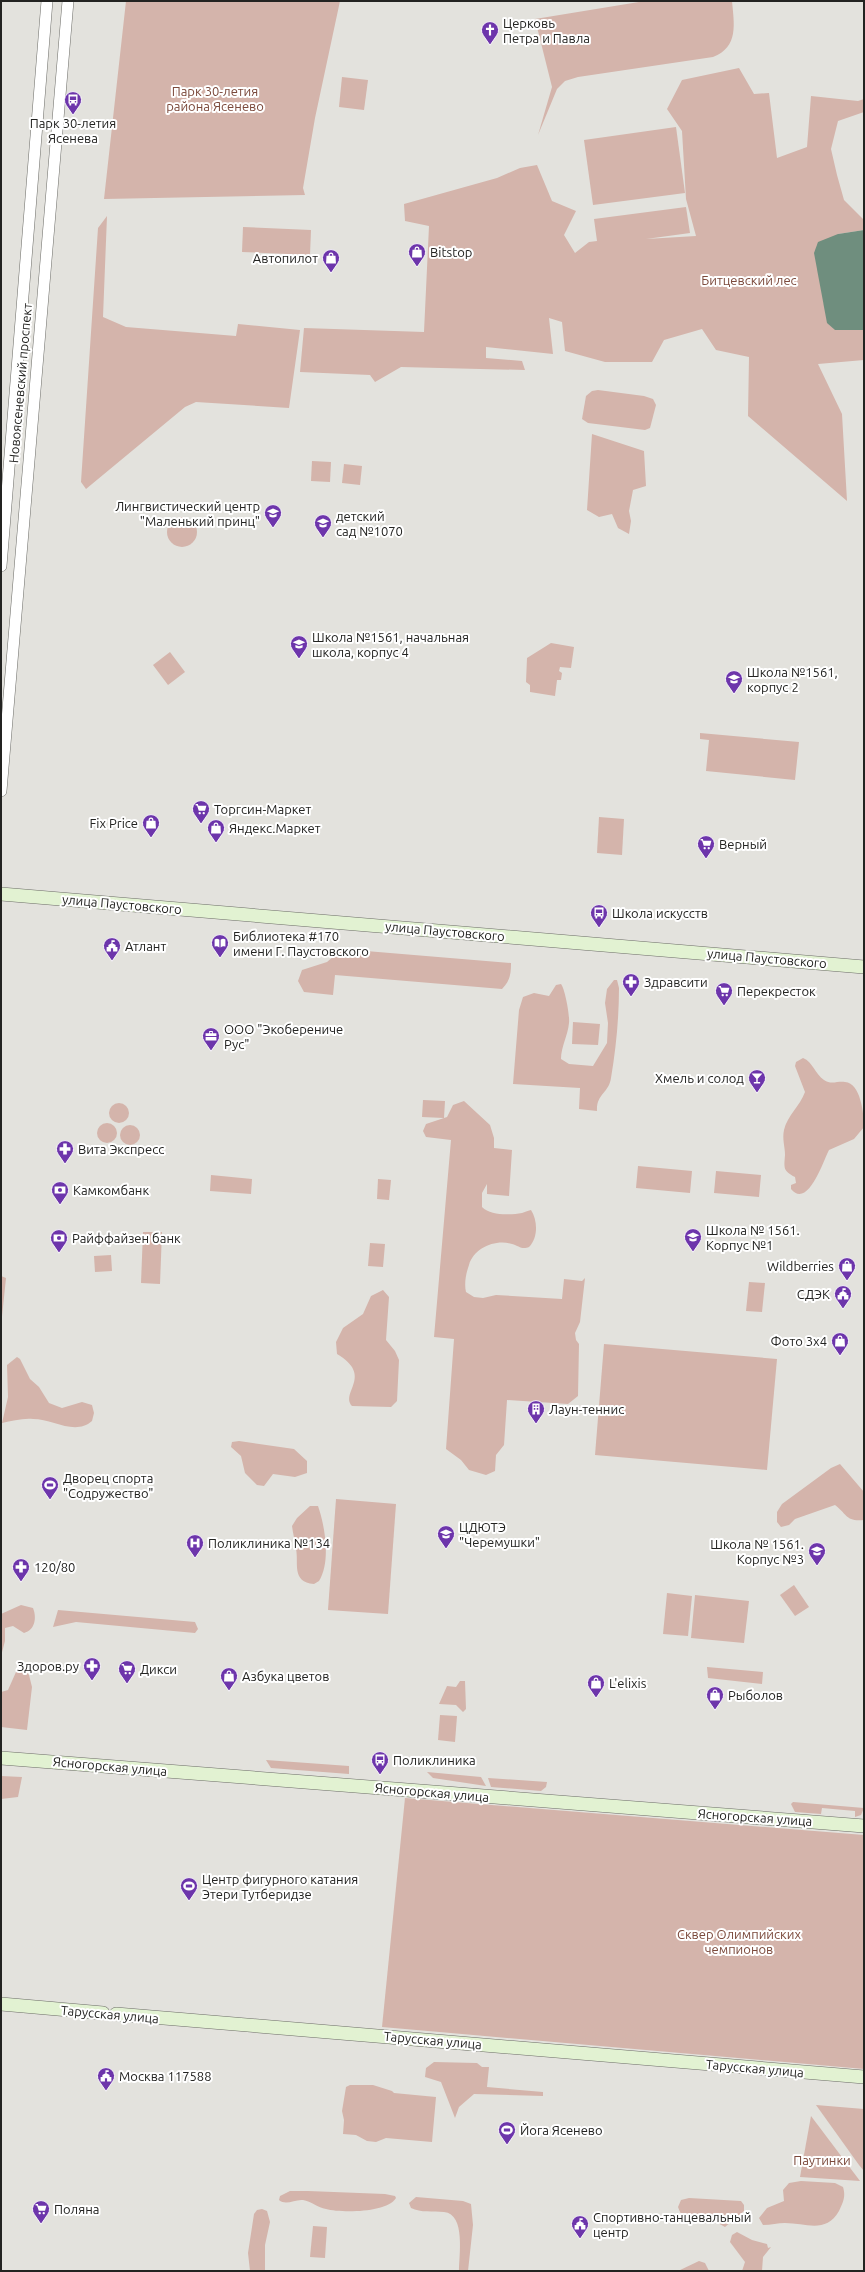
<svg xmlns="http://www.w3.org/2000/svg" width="865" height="2272" font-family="Ubuntu,sans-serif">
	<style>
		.green { fill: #d4b4ab }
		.water { fill: #6f8e7e }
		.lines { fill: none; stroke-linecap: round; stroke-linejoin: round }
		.tertiary-casing { stroke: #6c6c67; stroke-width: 12 }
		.secondary-casing { stroke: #6c6c67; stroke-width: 14 }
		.tertiary { stroke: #fff; stroke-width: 11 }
		.secondary { stroke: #e2f2d2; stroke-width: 13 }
		.labels { text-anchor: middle; stroke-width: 4; stroke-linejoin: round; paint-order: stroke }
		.poi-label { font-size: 13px; fill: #232321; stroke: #fff; text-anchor: start }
		.park-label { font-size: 13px; fill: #7b493b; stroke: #fff }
		.street-label { font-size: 13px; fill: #232321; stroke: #fff }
	</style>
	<rect width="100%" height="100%" fill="#e3e2dd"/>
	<g class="green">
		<path d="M 126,1 L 340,1 L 315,118 L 303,188 L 305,195 L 104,199 Z"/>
		<path d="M 645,1 L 732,1 C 734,24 739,47 713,57 L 578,77 L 565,81 L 557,89 L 538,135 L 552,87 L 535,19 Z"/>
		<path d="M 739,68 L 754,94 L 769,93 L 777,158 L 807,147 L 811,96 L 858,101 L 864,99 L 864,112 L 838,121 L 831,149 L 837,175 L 844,200 L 864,220 L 864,230 L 838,234 L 835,330 L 864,330 L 864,360 L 818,364 L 842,414 L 847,501 L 748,416 L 749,357 L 716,350 L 702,329 L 664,340 L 652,362 L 605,362 L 565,351 L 562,322 L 549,318 L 553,354 L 486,347 L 486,358 L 522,361 L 525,370 L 401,367 L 375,382 L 370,375 L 300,372 L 304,328 L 424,332 L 429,226 L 405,221 L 404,204 L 497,178 L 520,168 L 537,165 L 552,201 L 576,211 L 564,235 L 575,253 L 589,242 L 597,241 L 594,219 L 686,207 L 690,233 L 646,239 L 696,236 L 686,199 L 682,131 L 667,109 L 682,80 Z"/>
		<path d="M 342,77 L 368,80 L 364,110 L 339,107 Z"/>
		<path d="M 676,127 L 685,193 L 593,205 L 584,140 Z"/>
		<path d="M 107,216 L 103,317 L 126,327 L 236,336 L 238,324 L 300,330 L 289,408 L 196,402 L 185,407 L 86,489 L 81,482 L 98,228 Z"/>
		<path d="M 243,227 L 311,230 L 310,255 L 242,252 Z"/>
		<path d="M 598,390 L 644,396 L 653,399 L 656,405 L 650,428 L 645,430 L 588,423 L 582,419 L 586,396 L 592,391 Z"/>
		<path d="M 592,434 L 644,451 L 646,486 L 633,490 L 629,511 L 631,521 L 629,534 L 618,528 L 612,514 L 599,517 L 587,510 Z"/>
		<path d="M 312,461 L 331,462 L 330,482 L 311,481 Z"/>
		<path d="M 344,464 L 362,466 L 360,485 L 342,483 Z"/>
		<circle cx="182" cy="532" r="15"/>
		<path d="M 551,643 L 574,647 L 571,668 L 560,667 L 559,671 L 562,673 L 561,680 L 557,680 L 555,696 L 530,692 L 530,685 L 526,682 L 527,658 Z"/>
		<path d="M 170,652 L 185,672 L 168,685 L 153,665 Z"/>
		<path d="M 700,733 L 799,742 L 795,780 L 706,771 L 709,740 L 700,739 Z"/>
		<path d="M 599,817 L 624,819 L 622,855 L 597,853 Z"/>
		<path d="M 342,949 L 511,963 C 511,974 510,981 502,989 L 335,975 L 333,995 L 304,992 L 298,981 L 302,970 L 327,962 Z"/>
		<path d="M 614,980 L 617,980 L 619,988 C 619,1017 616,1049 611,1078 C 609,1093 596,1094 597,1111 L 579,1109 L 580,1088 L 513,1084 L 519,1010 L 523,997 L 534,993 L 549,996 L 556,985 L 561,984 C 565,989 570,1016 569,1023 C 568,1035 561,1047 561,1059 L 569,1064 L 593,1066 L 607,1043 L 608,1023 L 605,1003 L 607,989 Z"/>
		<path d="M 573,1022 L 600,1024 L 598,1045 L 572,1044 Z"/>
		<path d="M 803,1058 C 813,1062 815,1074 824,1080 C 831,1085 837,1081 845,1082 C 861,1083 864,1115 864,1127 L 854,1139 L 829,1150 C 824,1159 808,1210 791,1189 L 791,1185 L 796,1183 L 795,1177 C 783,1171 784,1168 785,1155 C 785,1147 782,1139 784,1130 C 787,1116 800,1106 805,1092 L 795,1066 L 796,1062 Z"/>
		<path d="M 423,1100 L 445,1101 L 444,1118 L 447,1117 L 453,1105 L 464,1101 L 490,1125 L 494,1138 L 494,1148 L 512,1150 L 509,1196 L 487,1194 L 487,1184 L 482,1193 L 482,1207 C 491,1216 510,1215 522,1213 C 525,1212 527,1211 531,1210 C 538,1221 538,1238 529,1247 C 522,1250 519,1246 512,1244 C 495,1239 474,1248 469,1265 C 466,1273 464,1284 466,1292 L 474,1297 L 483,1298 L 496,1295 L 562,1299 L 564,1279 L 582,1281 L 585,1278 L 580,1322 L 575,1333 L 576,1340 L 579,1344 L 578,1396 L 568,1404 L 507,1400 L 504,1445 L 496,1455 L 495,1471 L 486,1475 L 469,1470 L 461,1460 L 446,1449 L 454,1339 L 434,1337 L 451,1140 L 426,1137 L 423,1131 L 426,1124 L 444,1118 L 422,1117 Z"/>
		<circle cx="119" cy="1113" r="10"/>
		<circle cx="107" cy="1133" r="10"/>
		<circle cx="130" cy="1135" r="10"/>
		<path d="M 638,1166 L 692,1171 L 690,1193 L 636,1188 Z"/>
		<path d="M 716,1171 L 761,1175 L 759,1197 L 714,1193 Z"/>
		<path d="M 211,1175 L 252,1179 L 251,1194 L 210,1191 Z"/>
		<path d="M 378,1179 L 391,1180 L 389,1200 L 377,1199 Z"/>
		<path d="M 143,1232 L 162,1232 L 160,1284 L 141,1283 Z"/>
		<path d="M 370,1243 L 385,1244 L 383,1267 L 368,1266 Z"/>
		<path d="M 111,1255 L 112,1271 L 95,1272 L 94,1256 Z"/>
		<path d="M 1,1276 L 6,1278 L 1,1326 Z"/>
		<path d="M 749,1282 L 765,1283 L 762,1312 L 746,1311 Z"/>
		<path d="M 383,1290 L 389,1297 L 386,1340 L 395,1351 L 399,1360 L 397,1401 L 391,1407 L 352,1406 C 340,1392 374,1376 337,1354 L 336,1342 L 343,1328 L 363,1314 L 371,1296 Z"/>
		<path d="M 604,1344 L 777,1359 L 767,1470 L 595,1455 Z"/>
		<path d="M 17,1357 L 20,1359 L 30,1379 L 39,1387 L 49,1403 L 62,1408 L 82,1402 L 92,1405 L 94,1413 L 92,1421 C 75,1436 53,1419 33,1419 C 23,1418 12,1421 2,1423 L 8,1397 L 7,1365 Z"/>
		<path d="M 239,1441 L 294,1449 L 307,1461 L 307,1473 L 295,1477 L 273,1474 L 264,1486 L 257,1485 L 245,1473 L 241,1456 L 231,1447 L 232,1442 Z"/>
		<path d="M 840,1464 L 864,1492 L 864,1520 C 846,1522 847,1514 835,1505 L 795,1519 L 789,1525 L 781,1527 L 777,1522 L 777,1512 L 782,1504 L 831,1468 Z"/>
		<path d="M 336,1499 L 396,1504 L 388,1614 L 328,1610 Z"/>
		<path d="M 310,1506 L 318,1506 C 325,1526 331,1562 319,1581 L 314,1584 C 291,1582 299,1563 296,1549 C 295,1541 293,1534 292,1526 L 297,1518 Z"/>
		<path d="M 794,1585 L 809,1607 L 795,1616 L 780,1595 Z"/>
		<path d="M 667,1593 L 692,1596 L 688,1636 L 663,1634 Z"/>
		<path d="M 695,1595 L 749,1601 L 744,1643 L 691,1638 Z"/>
		<path d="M 21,1605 L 33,1608 C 37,1618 35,1630 24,1633 L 13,1626 L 5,1628 L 5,1641 L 1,1656 L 1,1614 Z"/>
		<path d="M 58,1610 L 195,1622 L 198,1629 L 195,1633 L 76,1622 L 53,1627 Z"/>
		<path d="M 707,1667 L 763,1672 L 762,1684 L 708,1678 Z"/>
		<path d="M 24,1668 L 29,1675 L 32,1687 L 27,1730 L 1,1727 L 1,1692 L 8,1690 L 16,1672 Z"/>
		<path d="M 460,1681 L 465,1681 L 466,1709 L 463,1712 L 456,1705 L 439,1704 L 447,1686 L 456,1687 Z"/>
		<path d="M 440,1715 L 457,1716 L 455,1742 L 438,1740 Z"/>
		<path d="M 266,1760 L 349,1766 L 349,1774 L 271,1768 Z"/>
		<path d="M 427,1772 L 481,1777 L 486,1786 L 433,1778 Z"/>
		<path d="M 1,1776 L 22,1777 L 18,1797 L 1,1799 Z"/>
		<path d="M 488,1778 L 547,1782 L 546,1787 L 541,1791 L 491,1787 Z"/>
		<path d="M 405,1798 L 864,1835 L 864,2069 L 382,2027 Z"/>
		<path d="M 793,1802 L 864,1808 L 861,1815 L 855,1817 L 855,1811 L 822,1808 L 821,1814 L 795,1812 L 791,1804 Z"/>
		<path d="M 434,2062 L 477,2063 L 482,2067 L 489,2067 L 487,2087 L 543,2092 L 543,2096 L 474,2094 L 459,2107 L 455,2118 L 441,2082 L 425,2077 L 426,2068 Z"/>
		<path d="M 350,2085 L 373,2085 L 392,2091 L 394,2093 L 436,2097 L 432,2142 L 386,2138 L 376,2142 L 367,2141 L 356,2135 L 343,2134 L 344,2120 L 342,2111 L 346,2087 Z"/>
		<path d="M 816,2105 L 864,2109 L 864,2171 L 859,2165 Z"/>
		<path d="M 811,2116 L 860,2181 L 800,2177 Z"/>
		<path d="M 801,2181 L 835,2183 L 843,2187 C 846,2197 843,2202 839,2211 C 826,2234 806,2223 785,2223 C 778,2223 771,2225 763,2225 L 759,2218 L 767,2208 L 784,2201 L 783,2190 L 789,2183 Z"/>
		<path d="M 308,2191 L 385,2194 L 395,2196 L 396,2198 C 387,2213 341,2213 326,2209 C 318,2208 311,2201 303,2200 C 295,2199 286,2206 279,2200 L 280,2196 L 290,2191 Z"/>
		<path d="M 416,2197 L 463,2201 L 471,2204 L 473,2225 L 468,2271 L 459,2271 C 459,2256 466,2214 444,2212 C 433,2211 421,2213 411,2208 L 409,2203 Z"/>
		<path d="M 689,2198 L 741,2201 L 744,2205 L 744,2211 L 725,2227 L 716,2222 L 703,2221 L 703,2219 C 691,2222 682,2220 678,2207 L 681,2200 Z"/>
		<path d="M 262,2209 L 267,2211 L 270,2222 L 265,2245 L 265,2271 L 250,2271 L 248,2253 L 254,2214 L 257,2210 Z"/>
		<path d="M 313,2226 L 327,2227 L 325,2258 L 310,2257 Z"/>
		<path d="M 737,2232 L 752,2240 L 767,2244 L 768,2248 L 771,2247 L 763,2257 L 762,2271 L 742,2271 L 745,2262 L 730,2242 L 732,2235 Z"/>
		<path d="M 699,2261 L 705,2263 L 709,2271 L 678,2271 Z"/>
	</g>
	<path class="water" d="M 864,230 L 864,330 L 835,330 L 827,323 L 814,253 L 818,242 L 838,234 Z"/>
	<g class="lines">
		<g class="tertiary-casing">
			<g id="tertiary">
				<path d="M 1,566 L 47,1"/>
				<path d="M 1,791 L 68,1"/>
			</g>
		</g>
		<g class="secondary-casing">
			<g id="secondary">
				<path d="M 1,894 L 864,967"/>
				<path d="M 1,1758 L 864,1826"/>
				<path d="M 1,2004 L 103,2013"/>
				<path d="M 116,2014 L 864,2077"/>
			</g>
		</g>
		<use href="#tertiary" class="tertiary"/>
		<use href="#secondary" class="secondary"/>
	</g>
	<defs>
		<g id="church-pin" transform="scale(0.9)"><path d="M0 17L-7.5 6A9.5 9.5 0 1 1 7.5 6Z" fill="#6d35ab" stroke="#fff"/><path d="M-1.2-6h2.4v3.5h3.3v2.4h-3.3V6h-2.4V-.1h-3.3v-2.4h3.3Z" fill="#fff"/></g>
		<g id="bus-pin" transform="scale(0.9)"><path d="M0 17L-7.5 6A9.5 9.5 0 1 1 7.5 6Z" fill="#6d35ab" stroke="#fff"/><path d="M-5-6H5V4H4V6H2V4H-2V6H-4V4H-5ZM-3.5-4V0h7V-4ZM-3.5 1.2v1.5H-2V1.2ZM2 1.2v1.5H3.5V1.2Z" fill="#fff"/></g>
		<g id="shop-pin" transform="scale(0.9)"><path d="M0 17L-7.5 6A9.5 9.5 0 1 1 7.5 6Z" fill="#6d35ab" stroke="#fff"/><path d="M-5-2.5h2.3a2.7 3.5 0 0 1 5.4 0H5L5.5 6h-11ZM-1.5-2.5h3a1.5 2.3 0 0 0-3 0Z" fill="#fff"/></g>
		<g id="school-pin" transform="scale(0.9)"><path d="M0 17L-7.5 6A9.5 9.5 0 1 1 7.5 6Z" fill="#6d35ab" stroke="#fff"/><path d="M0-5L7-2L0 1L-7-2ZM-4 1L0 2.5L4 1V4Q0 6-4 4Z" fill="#fff"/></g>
		<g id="supermarket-pin" transform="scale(0.9)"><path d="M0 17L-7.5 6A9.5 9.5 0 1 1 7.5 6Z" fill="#6d35ab" stroke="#fff"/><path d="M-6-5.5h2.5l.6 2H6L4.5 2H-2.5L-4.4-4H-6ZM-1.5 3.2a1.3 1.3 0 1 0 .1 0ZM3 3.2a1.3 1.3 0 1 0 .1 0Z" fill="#fff"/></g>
		<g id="library-pin" transform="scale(0.9)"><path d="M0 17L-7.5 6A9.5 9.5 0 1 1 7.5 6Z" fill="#6d35ab" stroke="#fff"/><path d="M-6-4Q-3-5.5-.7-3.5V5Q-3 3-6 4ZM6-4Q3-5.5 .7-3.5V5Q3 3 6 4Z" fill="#fff"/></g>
		<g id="civic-pin" transform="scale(0.9)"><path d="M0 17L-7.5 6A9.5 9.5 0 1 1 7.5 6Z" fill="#6d35ab" stroke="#fff"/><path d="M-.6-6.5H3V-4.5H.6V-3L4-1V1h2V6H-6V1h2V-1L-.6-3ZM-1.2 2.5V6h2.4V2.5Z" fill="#fff"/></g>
		<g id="pharmacy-pin" transform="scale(0.9)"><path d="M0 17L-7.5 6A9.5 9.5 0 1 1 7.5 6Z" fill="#6d35ab" stroke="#fff"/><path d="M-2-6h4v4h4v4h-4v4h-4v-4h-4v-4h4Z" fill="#fff"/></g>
		<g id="office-pin" transform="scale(0.9)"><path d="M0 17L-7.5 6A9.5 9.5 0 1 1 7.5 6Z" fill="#6d35ab" stroke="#fff"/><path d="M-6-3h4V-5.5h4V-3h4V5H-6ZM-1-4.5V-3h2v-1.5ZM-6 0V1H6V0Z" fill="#fff"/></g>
		<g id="bar-pin" transform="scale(0.9)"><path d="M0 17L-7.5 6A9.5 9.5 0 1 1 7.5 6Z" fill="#6d35ab" stroke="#fff"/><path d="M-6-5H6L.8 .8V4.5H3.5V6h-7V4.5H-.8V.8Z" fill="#fff"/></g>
		<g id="bank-pin" transform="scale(0.9)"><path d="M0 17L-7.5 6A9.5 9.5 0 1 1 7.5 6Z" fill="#6d35ab" stroke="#fff"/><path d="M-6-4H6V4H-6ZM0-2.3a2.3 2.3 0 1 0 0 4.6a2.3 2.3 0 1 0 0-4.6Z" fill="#fff"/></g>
		<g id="building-pin" transform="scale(0.9)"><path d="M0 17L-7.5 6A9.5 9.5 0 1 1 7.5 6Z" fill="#6d35ab" stroke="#fff"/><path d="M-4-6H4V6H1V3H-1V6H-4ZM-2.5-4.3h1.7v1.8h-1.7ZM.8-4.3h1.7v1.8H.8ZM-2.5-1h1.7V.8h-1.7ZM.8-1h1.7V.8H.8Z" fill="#fff"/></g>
		<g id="stadium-pin" transform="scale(0.9)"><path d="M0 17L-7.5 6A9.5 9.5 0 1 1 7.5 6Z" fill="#6d35ab" stroke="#fff"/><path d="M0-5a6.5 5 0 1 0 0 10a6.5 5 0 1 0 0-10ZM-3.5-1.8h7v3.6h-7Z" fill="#fff"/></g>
		<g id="university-pin" transform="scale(0.9)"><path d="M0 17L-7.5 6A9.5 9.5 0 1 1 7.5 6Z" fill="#6d35ab" stroke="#fff"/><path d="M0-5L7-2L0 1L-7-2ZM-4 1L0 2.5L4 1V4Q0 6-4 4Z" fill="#fff"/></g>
		<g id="hospital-pin" transform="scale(0.9)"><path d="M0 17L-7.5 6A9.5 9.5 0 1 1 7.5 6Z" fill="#6d35ab" stroke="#fff"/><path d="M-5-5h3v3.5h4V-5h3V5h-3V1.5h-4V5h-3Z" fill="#fff"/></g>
	</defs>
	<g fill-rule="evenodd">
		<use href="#church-pin" x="490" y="30"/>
		<use href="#bus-pin" x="73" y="100"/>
		<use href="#shop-pin" x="417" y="252"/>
		<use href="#shop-pin" x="331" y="258"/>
		<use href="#school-pin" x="273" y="513"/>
		<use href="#school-pin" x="323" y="523"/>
		<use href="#school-pin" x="299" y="644"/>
		<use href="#school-pin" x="734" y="679"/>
		<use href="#supermarket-pin" x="201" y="809"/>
		<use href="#shop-pin" x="151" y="823"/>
		<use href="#shop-pin" x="216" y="828"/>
		<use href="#supermarket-pin" x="706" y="844"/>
		<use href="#bus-pin" x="599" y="913"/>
		<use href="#library-pin" x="220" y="943"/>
		<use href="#civic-pin" x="112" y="946"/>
		<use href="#pharmacy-pin" x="631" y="982"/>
		<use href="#supermarket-pin" x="724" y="991"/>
		<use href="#office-pin" x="211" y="1036"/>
		<use href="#bar-pin" x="757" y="1078"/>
		<use href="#pharmacy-pin" x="65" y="1149"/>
		<use href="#bank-pin" x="60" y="1190"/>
		<use href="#school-pin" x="693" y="1237"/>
		<use href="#bank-pin" x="59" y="1238"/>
		<use href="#shop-pin" x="847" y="1266"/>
		<use href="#civic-pin" x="843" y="1294"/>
		<use href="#shop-pin" x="840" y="1341"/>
		<use href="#building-pin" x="536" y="1409"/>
		<use href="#stadium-pin" x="50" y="1485"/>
		<use href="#university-pin" x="446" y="1534"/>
		<use href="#hospital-pin" x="195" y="1543"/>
		<use href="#school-pin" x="817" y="1551"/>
		<use href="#pharmacy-pin" x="21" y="1567"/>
		<use href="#pharmacy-pin" x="92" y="1666"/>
		<use href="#supermarket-pin" x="127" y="1669"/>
		<use href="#shop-pin" x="229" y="1676"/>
		<use href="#shop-pin" x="596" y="1683"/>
		<use href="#shop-pin" x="715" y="1695"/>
		<use href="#bus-pin" x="380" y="1760"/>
		<use href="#stadium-pin" x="189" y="1886"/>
		<use href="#civic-pin" x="106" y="2076"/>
		<use href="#stadium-pin" x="507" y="2130"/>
		<use href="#supermarket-pin" x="41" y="2209"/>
		<use href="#civic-pin" x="580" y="2224"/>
	</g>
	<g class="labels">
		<g class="poi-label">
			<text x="503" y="28">Церковь<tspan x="503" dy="15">Петра и Павла</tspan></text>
			<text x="73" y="128" text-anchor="middle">Парк 30-летия<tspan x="73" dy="15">Ясенева</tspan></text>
			<text x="430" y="257">Bitstop</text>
			<text x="318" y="263" text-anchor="end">Автопилот</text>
			<text x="260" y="511" text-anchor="end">Лингвистический центр<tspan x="260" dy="15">"Маленький принц"</tspan></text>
			<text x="336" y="521">детский<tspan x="336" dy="15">сад №1070</tspan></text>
			<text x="312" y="642">Школа №1561, начальная<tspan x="312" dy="15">школа, корпус 4</tspan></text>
			<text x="747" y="677">Школа №1561,<tspan x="747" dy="15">корпус 2</tspan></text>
			<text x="214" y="814">Торгсин-Маркет</text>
			<text x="138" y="828" text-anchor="end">Fix Price</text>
			<text x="229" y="833">Яндекс.Маркет</text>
			<text x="719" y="849">Верный</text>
			<text x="612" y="918">Школа искусств</text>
			<text x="233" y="941">Библиотека #170<tspan x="233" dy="15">имени Г. Паустовского</tspan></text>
			<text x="125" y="951">Атлант</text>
			<text x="644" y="987">Здравсити</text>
			<text x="737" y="996">Перекресток</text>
			<text x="224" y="1034">ООО "Экоберениче<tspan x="224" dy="15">Рус"</tspan></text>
			<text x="744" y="1083" text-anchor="end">Хмель и солод</text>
			<text x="78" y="1154">Вита Экспресс</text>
			<text x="73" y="1195">Камкомбанк</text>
			<text x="706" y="1235">Школа № 1561.<tspan x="706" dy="15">Корпус №1</tspan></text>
			<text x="72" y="1243">Райффайзен банк</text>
			<text x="834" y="1271" text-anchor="end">Wildberries</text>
			<text x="830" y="1299" text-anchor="end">СДЭК</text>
			<text x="827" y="1346" text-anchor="end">Фото 3х4</text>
			<text x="549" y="1414">Лаун-теннис</text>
			<text x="63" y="1483">Дворец спорта<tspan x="63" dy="15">"Содружество"</tspan></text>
			<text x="459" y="1532">ЦДЮТЭ<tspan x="459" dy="15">"Черемушки"</tspan></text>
			<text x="208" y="1548">Поликлиника №134</text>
			<text x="804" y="1549" text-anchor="end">Школа № 1561.<tspan x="804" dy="15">Корпус №3</tspan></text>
			<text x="34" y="1572">120/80</text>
			<text x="79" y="1671" text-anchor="end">Здоров.ру</text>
			<text x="140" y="1674">Дикси</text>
			<text x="242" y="1681">Азбука цветов</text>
			<text x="609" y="1688">L'elixis</text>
			<text x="728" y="1700">Рыболов</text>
			<text x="393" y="1765">Поликлиника</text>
			<text x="202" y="1884">Центр фигурного катания<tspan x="202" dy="15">Этери Тутберидзе</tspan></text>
			<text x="119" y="2081">Москва 117588</text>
			<text x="520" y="2135">Йога Ясенево</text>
			<text x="54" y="2214">Поляна</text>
			<text x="593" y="2222">Спортивно-танцевальный<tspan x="593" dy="15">центр</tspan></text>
		</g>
		<g class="park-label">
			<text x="215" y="96">Парк 30-летия<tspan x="215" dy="15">района Ясенево</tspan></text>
			<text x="749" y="285">Битцевский лес</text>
			<text x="739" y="1939">Сквер Олимпийских<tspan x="739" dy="15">чемпионов</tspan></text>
			<text x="822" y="2165">Паутинки</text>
		</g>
		<g class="street-label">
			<text transform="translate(20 383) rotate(-85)" y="5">Новоясеневский проспект</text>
			<text transform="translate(122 904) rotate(5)" y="5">улица Паустовского</text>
			<text transform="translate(445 931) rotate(5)" y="5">улица Паустовского</text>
			<text transform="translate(767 958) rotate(5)" y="5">улица Паустовского</text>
			<text transform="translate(110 1766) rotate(5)" y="5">Ясногорская улица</text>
			<text transform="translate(432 1792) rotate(5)" y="5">Ясногорская улица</text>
			<text transform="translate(755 1817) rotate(4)" y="5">Ясногорская улица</text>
			<text transform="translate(110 2014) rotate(5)" y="5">Тарусская улица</text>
			<text transform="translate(433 2040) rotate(5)" y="5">Тарусская улица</text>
			<text transform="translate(755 2068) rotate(5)" y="5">Тарусская улица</text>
		</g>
	</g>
	<rect width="865" height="2272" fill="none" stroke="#232321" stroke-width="4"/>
</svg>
